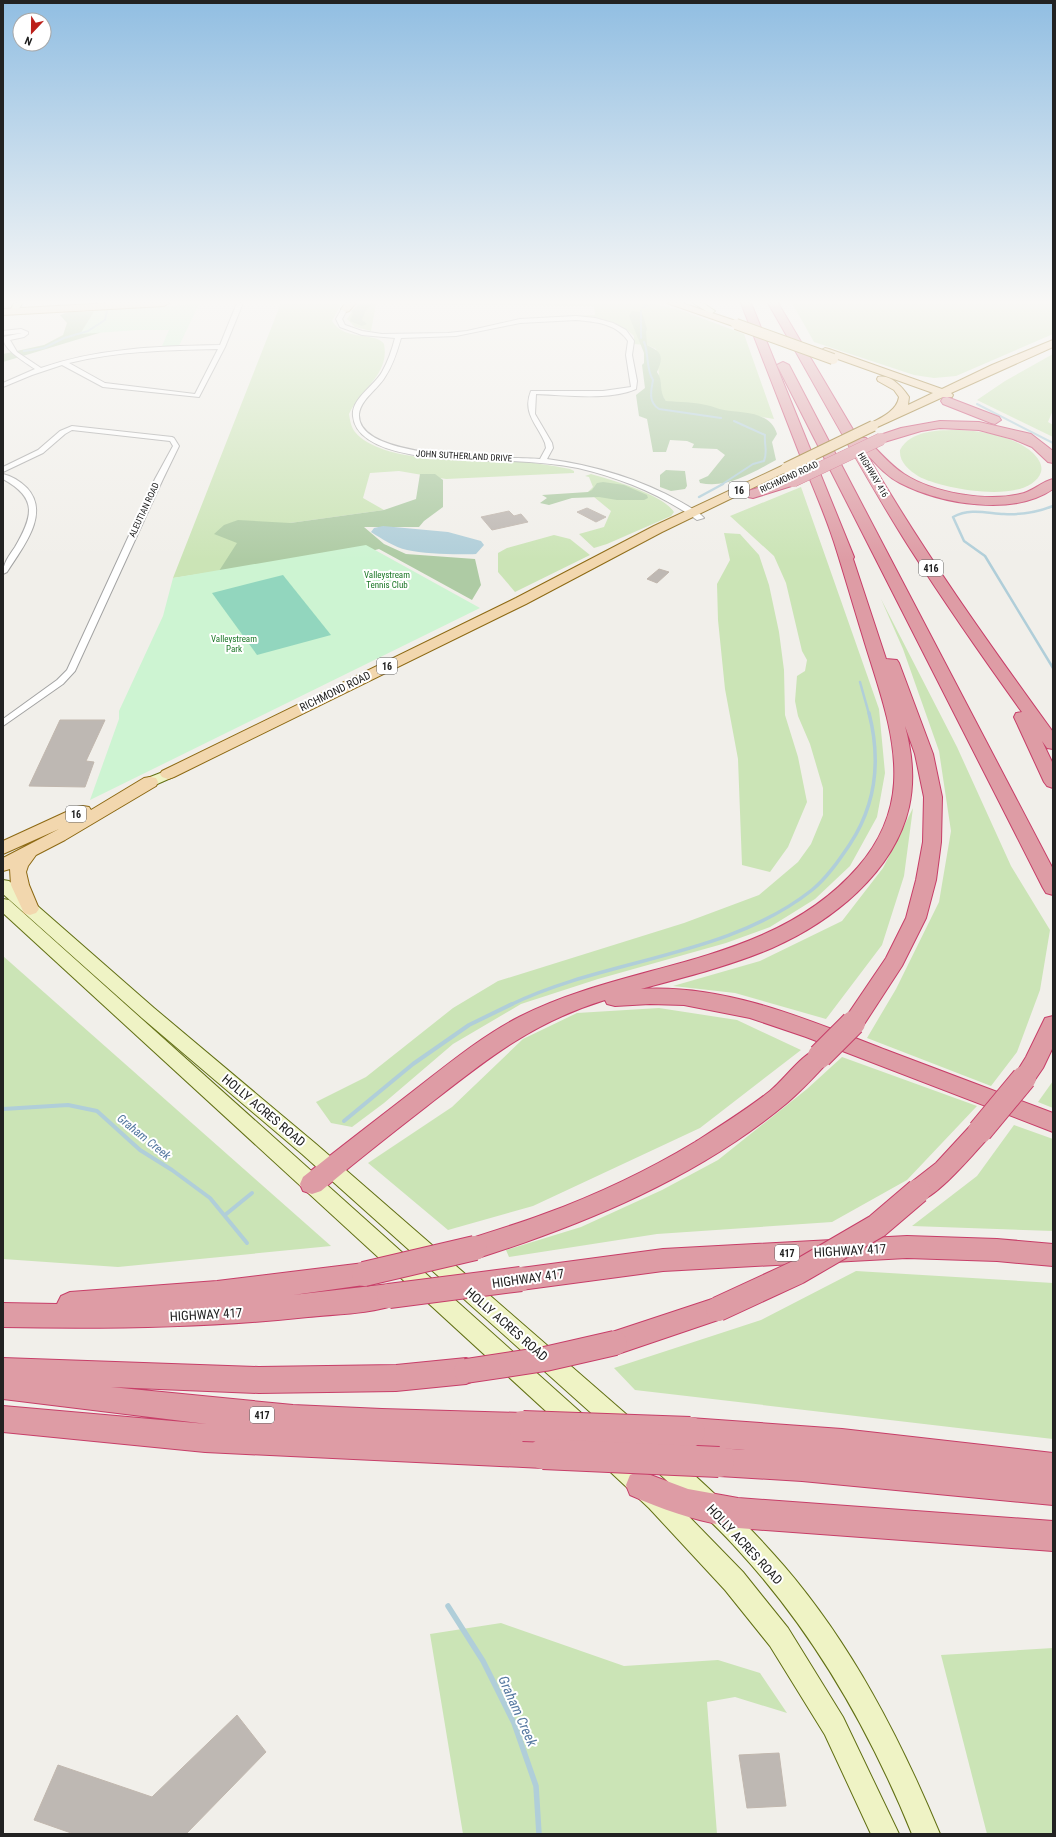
<svg xmlns="http://www.w3.org/2000/svg" width="1056" height="1837" font-family="'Roboto Condensed',sans-serif">
	<style>
		.grass { fill: #cbe4b6 }
		.forest { fill: #aecba4 }
		.park { fill: #cdf4d2 }
		.pitch { fill: #92d6be }
		.water { fill: #b0ced9 }
		.lines { fill: none; stroke-linecap: round; stroke-linejoin: round }
		.stream-far4 { stroke: #b0ced9; stroke-width: 2 }
		.stream-far3 { stroke: #b0ced9; stroke-width: 2.5 }
		.stream-far2 { stroke: #b0ced9; stroke-width: 3.5 }
		.stream-far1 { stroke: #b0ced9; stroke-width: 4 }
		.stream { stroke: #b0ced9; stroke-width: 5.5 }
		.building { fill: #beb8b3; stroke: #c1b7ae }
		.street-casing { stroke: #a3a3a3; stroke-width: 2 }
		.secondary-casing { stroke: #616f13; stroke-width: 2 }
		.primary-casing { stroke: #8d6913; stroke-width: 2 }
		.highway-casing { stroke: #c73e68; stroke-width: 2 }
		.street { fill: #fff; fill-rule: evenodd }
		.secondary { fill: #eff3c5; fill-rule: evenodd }
		.primary { fill: #f2d7ae; fill-rule: evenodd }
		.highway { fill: #de9ca5; fill-rule: evenodd }
		.primary-bridge-casing { stroke: #8d6913; stroke-width: 12; stroke-linecap: butt }
		.highway-bridge-far2-casing { stroke: #c73e68; stroke-width: 13; stroke-linecap: butt }
		.highway-bridge-far1-casing { stroke: #c73e68; stroke-width: 26; stroke-linecap: butt }
		.highway-bridge-casing { stroke: #c73e68; stroke-width: 32; stroke-linecap: butt }
		.primary-bridge { stroke: #f2d7ae; stroke-width: 10 }
		.highway-bridge-far2 { stroke: #de9ca5; stroke-width: 12 }
		.highway-bridge-far1 { stroke: #de9ca5; stroke-width: 24 }
		.highway-bridge { stroke: #de9ca5; stroke-width: 30 }
		.labels { text-anchor: middle; stroke-width: 4; stroke-linejoin: round; paint-order: stroke }
		.far-street-label { font-size: 9px; fill: #222; stroke: #fff }
		.far-park-label { font-size: 9px; fill: #1a7625; stroke: #fff }
		.shield { fill: #fff; stroke: #646464; stroke-width: 1 }
		.shield-label { font-size: 10px; font-weight: bold; fill: #222 }
		.street-label { font-size: 11px; fill: #222; stroke: #fff }
		.water-label { font-size: 12px; font-style: italic; fill: #5578a0; stroke: #fff }
		.near-street-label { font-size: 13px; fill: #222; stroke: #fff }
		.near-water-label { font-size: 14px; font-style: italic; fill: #5578a0; stroke: #fff }
	</style>
	<rect width="100%" height="100%" fill="#f1efea"/>
	<g class="grass">
		<path d="M 281,303 L 340,303 L 340,306 L 332,321 C 345,342 375,331 384,344 C 390,375 360,389 349,414 C 350,420 351,427 355,432 C 383,465 472,459 512,461 C 531,462 550,465 570,469 L 574,471 L 574,473 L 446,479 L 399,471 L 370,473 L 363,498 L 384,510 L 290,523 L 219,571 L 173,578 Z"/>
		<path d="M 358,303 L 651,303 L 680,310 L 744,334 L 774,419 L 666,401 L 661,394 L 656,349 L 647,345 L 634,344 L 634,336 C 616,318 593,318 570,316 L 595,315 L 594,306 L 376,304 L 371,331 L 355,327 L 347,319 Z"/>
		<path d="M 792,303 L 1053,303 L 1053,334 L 956,376 L 934,378 L 914,375 L 814,342 Z"/>
		<path d="M 1053,354 L 1053,410 L 1048,422 L 1053,425 L 1053,437 L 977,400 L 1005,381 Z"/>
		<path d="M 959,430 C 983,431 1014,436 1033,453 C 1038,458 1043,465 1041,472 C 1029,506 941,489 918,476 C 909,470 899,462 900,450 C 910,430 940,430 959,430 Z"/>
		<path d="M 591,474 C 612,480 662,494 674,512 L 671,516 L 607,544 L 594,548 L 579,534 L 604,527 L 611,511 L 588,492 L 593,487 L 589,477 L 585,476 Z"/>
		<path d="M 801,487 L 879,709 L 885,773 L 877,817 L 850,866 L 815,899 L 770,927 L 726,943 L 598,979 L 521,1004 L 453,1044 L 384,1103 L 352,1127 L 331,1123 L 316,1102 L 366,1077 L 453,1008 L 498,981 L 684,923 L 759,895 L 798,862 L 811,844 L 823,815 L 823,788 L 810,744 L 798,716 L 795,701 L 797,676 L 805,671 L 807,660 L 802,651 L 786,583 L 774,556 L 730,516 Z"/>
		<path d="M 724,533 L 740,534 L 759,555 L 769,585 L 779,632 L 784,670 L 785,715 L 798,757 L 807,802 L 788,847 L 770,872 L 742,865 L 738,759 L 725,689 L 718,620 L 717,584 L 730,560 Z"/>
		<path d="M 554,535 L 570,539 L 590,555 L 515,592 L 498,572 L 498,553 L 507,548 Z"/>
		<path d="M 881,599 L 957,747 L 1011,866 L 1050,930 L 1040,990 L 1017,1052 L 991,1086 L 867,1038 L 896,989 L 939,902 L 951,831 L 939,751 L 903,649 Z"/>
		<path d="M 913,808 L 904,876 L 882,945 L 826,1019 L 735,993 L 673,986 L 760,961 L 842,921 L 883,868 Z"/>
		<path d="M 3,956 L 331,1246 L 118,1267 L 3,1259 Z"/>
		<path d="M 659,1008 L 737,1020 L 801,1050 L 700,1128 L 533,1206 L 448,1230 L 368,1163 L 452,1107 L 523,1039 L 577,1013 Z"/>
		<path d="M 842,1057 L 977,1106 L 907,1180 L 832,1222 L 657,1234 L 509,1257 L 506,1250 L 581,1227 L 662,1190 L 718,1160 L 807,1089 Z"/>
		<path d="M 1053,1081 L 1053,1108 L 1038,1102 Z"/>
		<path d="M 1014,1125 L 1053,1139 L 1053,1231 L 912,1226 L 977,1176 Z"/>
		<path d="M 856,1271 L 1053,1283 L 1053,1439 L 635,1390 L 614,1368 L 761,1320 Z"/>
		<path d="M 501,1623 L 624,1666 L 718,1660 L 760,1673 L 787,1713 L 735,1697 L 707,1702 L 717,1834 L 463,1834 L 430,1634 Z"/>
		<path d="M 1053,1648 L 1053,1834 L 987,1834 L 941,1655 Z"/>
	</g>
	<g class="forest">
		<path d="M 362,303 L 374,303 L 366,310 L 362,320 L 367,324 L 362,326 L 350,321 L 353,313 L 351,311 Z"/>
		<path d="M 175,306 L 115,322 L 99,333 L 3,362 L 3,354 L 44,345 L 63,335 L 67,323 L 60,315 L 69,312 L 111,311 L 126,308 Z"/>
		<path d="M 632,311 L 642,312 L 647,329 L 646,332 L 647,345 C 662,352 664,356 657,372 C 664,381 658,391 666,401 C 680,402 693,402 706,405 C 712,406 718,409 724,410 C 742,413 771,411 777,434 L 772,442 L 776,460 C 752,473 727,489 700,483 L 699,480 L 708,476 L 725,455 L 717,449 L 692,448 L 694,444 L 687,441 L 670,440 L 666,452 L 653,452 L 647,419 L 639,416 L 636,395 L 645,388 L 642,365 L 644,363 L 644,353 L 629,316 Z"/>
		<path d="M 666,470 L 685,471 L 687,486 L 685,489 L 671,491 L 660,487 L 660,475 Z"/>
		<path d="M 420,474 L 435,474 L 443,480 L 443,507 L 424,521 L 419,527 L 364,527 L 384,544 L 406,554 L 475,559 L 481,585 L 472,600 L 379,549 L 356,555 L 219,571 L 237,543 L 214,534 L 224,525 L 238,520 L 290,523 L 384,510 L 416,499 Z"/>
		<path d="M 603,482 L 624,485 L 647,495 L 648,498 L 644,500 L 617,500 L 599,497 L 572,498 L 549,505 L 540,503 L 547,498 L 542,495 L 588,492 L 592,490 L 597,483 Z"/>
	</g>
	<g class="park">
		<path d="M 199,304 L 179,346 L 162,346 L 169,330 L 139,330 L 80,334 L 95,310 Z"/>
		<path d="M 366,545 L 480,608 L 90,800 L 119,719 L 119,711 L 163,616 L 173,578 Z"/>
	</g>
	<path class="pitch" d="M 283,575 L 331,635 L 257,655 L 212,593 Z"/>
	<path class="water" d="M 383,526 L 448,532 L 481,541 L 484,545 L 476,554 C 457,555 425,554 407,550 C 394,547 382,539 371,532 L 374,528 Z"/>
	<g class="lines">
		<g class="stream-far4">
			<path d="M 643,307 L 647,306"/>
			<path d="M 641,311 L 641,338"/>
			<path d="M 644,342 C 649,354 646,370 653,380 C 651,391 648,402 659,409 L 721,418"/>
			<path d="M 24,351 L 44,348 L 64,338 L 88,331 L 105,320 L 107,311"/>
			<path d="M 977,404 L 1053,443"/>
			<path d="M 721,485 L 753,464 L 764,461 C 768,452 764,445 765,435 L 734,421"/>
		</g>
		<g class="stream-far3">
			<path d="M 699,497 L 723,484"/>
			<path d="M 1053,506 C 1038,512 1021,515 1004,514 C 986,513 970,508 953,517 L 964,541 L 985,556 L 1053,668"/>
			<path d="M 860,682 L 869,714"/>
		</g>
		<path class="stream-far2" d="M 510,1005 C 606,958 726,958 812,890 C 827,878 839,860 850,844 C 877,803 881,760 869,713"/>
		<g class="stream-far1">
			<path d="M 3,1109 L 68,1105 L 97,1111 L 140,1150 L 172,1170 L 210,1198 L 247,1243"/>
			<path d="M 344,1121 L 413,1064 L 469,1025 L 512,1004"/>
			<path d="M 225,1215 L 252,1193"/>
		</g>
		<path class="stream" d="M 448,1606 L 483,1661 L 514,1723 L 536,1786 L 539,1834"/>
	</g>
	<g class="building">
		<path d="M 587,508 L 606,517 L 596,522 L 577,512 Z"/>
		<path d="M 509,511 L 514,516 L 521,514 L 528,522 L 492,530 L 481,517 Z"/>
		<path d="M 659,569 L 669,572 L 657,583 L 647,579 Z"/>
		<path d="M 60,720 L 105,720 L 86,761 L 94,762 L 85,787 L 29,786 Z"/>
		<path d="M 237,1715 L 266,1752 L 186,1834 L 74,1834 L 34,1820 L 58,1765 L 152,1797 Z"/>
		<path d="M 779,1753 L 786,1806 L 747,1808 L 739,1755 Z"/>
	</g>
	<g class="lines">
		<g class="street-casing">
			<g id="street">
				<path d="M 237,303 L 243,303 L 225,347 L 199,397 L 103,387 L 62,365 L 32,375 L 3,387 L 3,383 L 35,369 C 25,362 3,350 3,337 L 22,333 L 3,335 L 3,331 L 21,329 L 28,332 L 28,334 L 24,337 L 10,340 L 17,352 L 41,368 C 98,348 159,346 220,345 ZM 218,349 L 195,394 L 105,383 L 69,363 C 118,351 168,350 218,349 Z"/>
				<path d="M 345,303 L 351,303 L 342,319 L 345,325 L 362,331 L 382,334 L 448,333 L 467,331 L 520,319 L 576,316 L 595,318 L 613,323 L 626,330 L 634,341 L 632,355 L 637,381 L 636,389 C 609,401 566,395 536,394 L 535,414 L 552,443 L 553,448 L 547,459 C 593,465 640,479 681,502 C 689,507 698,511 704,518 L 697,520 C 662,495 621,478 578,468 C 557,464 534,462 512,461 C 477,460 357,464 353,416 C 351,399 374,386 382,372 C 388,361 392,350 395,338 L 362,335 L 340,327 L 336,319 ZM 576,320 C 596,322 616,323 628,341 L 626,355 L 631,387 L 603,391 L 531,391 C 522,413 537,424 545,443 L 546,448 L 540,459 C 509,456 356,462 359,414 C 361,399 378,389 385,377 C 393,365 397,352 401,338 L 456,336 L 520,323 Z"/>
				<path d="M 72,426 L 172,437 L 174,438 L 179,446 L 163,479 L 75,671 L 63,684 L 3,726 L 3,719 L 57,680 L 67,670 L 155,479 L 173,446 L 170,441 L 72,430 L 65,434 L 43,453 L 3,472 L 3,467 L 38,450 L 60,431 Z"/>
				<path d="M 3,474 C 12,476 21,482 27,488 C 51,514 22,548 7,572 L 3,574 C 3,563 9,556 15,547 C 33,516 38,498 3,479 Z"/>
			</g>
		</g>
		<g class="secondary-casing">
			<g id="secondary">
				<path d="M 14,303 L 22,303 L 17,313 L 14,314 L 10,311 Z"/>
				<path d="M 693,303 L 703,303 L 715,311 L 711,314 Z"/>
				<path d="M 168,770 L 173,771 L 175,774 L 173,777 L 155,785 L 145,785 L 143,782 L 145,779 Z"/>
				<path d="M 3,880 L 9,881 L 154,1008 L 316,1144 L 634,1421 L 637,1429 L 634,1437 L 626,1440 L 618,1437 L 302,1154 L 142,1018 L 3,894 Z"/>
				<path d="M 3,899 L 9,900 L 588,1419 L 591,1427 L 588,1435 L 580,1438 L 572,1435 L 3,913 Z"/>
				<path d="M 612,1447 L 620,1450 L 665,1492 L 743,1572 L 788,1628 L 843,1717 L 899,1834 L 871,1834 L 825,1735 L 770,1646 L 725,1590 L 649,1508 L 604,1466 L 601,1458 L 604,1450 Z"/>
				<path d="M 662,1450 L 670,1453 C 710,1489 749,1525 784,1566 C 852,1645 900,1738 940,1834 L 912,1834 C 870,1731 815,1634 739,1551 C 713,1522 683,1495 654,1469 L 651,1461 L 654,1453 Z"/>
			</g>
		</g>
		<g class="primary-casing">
			<g id="primary">
				<path d="M 111,303 L 169,303 L 164,306 L 3,315 L 3,309 Z"/>
				<path d="M 346,303 L 356,303 L 349,311 L 346,312 L 341,309 Z"/>
				<path d="M 667,303 L 682,303 L 739,322 L 741,324 L 739,326 L 733,326 Z"/>
				<path d="M 1053,340 L 1053,347 L 951,393 L 953,395 L 952,397 L 943,397 L 873,429 L 869,428 L 867,426 L 869,424 C 881,418 897,411 899,397 L 894,390 L 878,381 L 877,379 L 878,377 C 891,374 903,388 909,397 L 908,405 L 933,393 L 821,353 L 820,351 L 825,348 L 829,349 L 942,389 L 992,365 Z"/>
				<path d="M 786,464 L 790,466 L 792,468 L 790,470 L 662,532 L 526,604 L 174,777 L 168,779 L 162,777 L 160,774 L 162,771 L 516,598 L 654,526 Z"/>
				<path d="M 150,777 L 156,778 L 158,782 L 156,786 L 65,840 L 36,855 L 28,866 L 26,872 L 29,885 L 39,909 L 36,913 L 30,915 L 24,913 L 11,885 L 10,869 L 3,871 L 3,858 L 59,829 L 3,854 L 3,841 L 77,807 L 83,806 L 89,807 L 91,810 L 144,778 Z"/>
			</g>
		</g>
		<g class="highway-casing">
			<g id="highway">
				<path d="M 741,303 L 751,303 L 854,557 L 853,559 L 886,659 L 897,660 L 899,663 L 933,754 L 942,797 L 941,842 L 936,880 L 926,918 L 902,966 L 861,1029 L 853,1031 L 845,1029 L 842,1023 L 886,958 L 906,918 L 916,880 L 923,842 L 924,797 L 915,754 L 905,726 C 912,752 915,780 909,807 C 894,873 831,922 772,948 C 730,966 685,977 641,989 C 726,984 809,1020 886,1050 C 942,1071 997,1092 1053,1113 L 1053,1132 L 806,1037 L 750,1018 L 684,1005 L 650,1004 L 615,1006 L 607,1004 L 605,1000 C 531,1023 487,1059 427,1106 C 391,1134 355,1162 321,1191 L 312,1194 L 303,1191 L 300,1184 L 303,1177 C 339,1148 376,1120 412,1092 C 446,1066 480,1037 519,1017 C 629,960 771,967 858,867 C 878,844 892,815 894,783 C 897,734 877,684 863,637 C 853,605 844,573 834,542 C 825,514 813,487 802,460 C 782,408 761,355 741,303 Z"/>
				<path d="M 768,303 L 778,303 L 858,438 L 866,438 C 878,451 890,465 904,474 C 933,493 987,502 1020,494 C 1032,492 1041,482 1053,479 L 1053,489 C 1013,517 941,504 900,483 C 886,476 876,464 866,453 C 922,550 987,641 1053,732 L 1053,749 L 1047,748 L 1042,741 L 1053,764 L 1053,788 L 1047,786 L 1044,782 L 1014,717 L 1016,713 L 1022,712 C 983,658 945,603 909,547 C 859,468 815,384 768,303 Z"/>
				<path d="M 783,362 L 789,365 L 1053,869 L 1053,895 L 1046,893 L 1043,888 L 777,365 Z"/>
				<path d="M 947,397 L 999,417 L 1001,420 L 995,424 L 991,423 L 943,404 L 941,401 L 943,398 Z"/>
				<path d="M 940,421 L 979,422 L 1031,434 L 1053,451 L 1053,463 L 1048,462 L 1032,447 L 1013,439 L 979,430 L 940,428 L 921,431 L 881,443 L 875,439 L 877,436 L 901,428 Z"/>
				<path d="M 793,477 L 798,478 L 800,481 L 798,484 L 753,498 L 748,497 L 746,494 L 748,491 Z"/>
				<path d="M 1053,1016 L 1053,1047 L 1043,1068 L 1032,1084 L 1024,1087 L 1016,1084 L 1013,1078 L 1026,1057 L 1045,1018 Z"/>
				<path d="M 820,1048 L 828,1050 L 831,1056 L 828,1062 C 815,1076 802,1090 787,1103 C 697,1178 585,1224 475,1259 L 466,1256 L 462,1248 L 466,1240 C 492,1231 518,1224 544,1214 C 596,1195 647,1171 695,1142 C 720,1126 746,1110 770,1091 C 785,1079 802,1053 820,1048 Z"/>
				<path d="M 980,1122 L 988,1124 L 992,1131 L 988,1138 C 976,1151 935,1200 918,1201 C 916,1201 912,1199 909,1198 L 906,1191 L 909,1184 L 936,1163 L 972,1124 Z"/>
				<path d="M 907,1236 L 997,1239 L 1053,1244 L 1053,1266 L 997,1261 L 907,1258 L 663,1271 L 521,1290 L 512,1287 L 508,1279 L 512,1271 L 521,1268 L 663,1249 Z"/>
				<path d="M 364,1263 L 373,1266 L 377,1274 L 373,1282 L 364,1285 L 293,1295 L 389,1284 L 398,1288 L 402,1296 L 398,1304 C 371,1314 337,1314 308,1317 C 207,1328 105,1329 3,1327 L 3,1303 L 57,1304 L 61,1296 L 70,1292 L 217,1281 Z"/>
				<path d="M 718,1297 L 727,1301 L 731,1309 L 727,1317 L 615,1355 L 606,1352 L 602,1343 L 606,1334 Z"/>
				<path d="M 3,1358 L 259,1367 L 396,1365 L 466,1358 L 476,1362 L 479,1371 L 476,1380 L 466,1384 L 396,1391 L 259,1393 L 111,1387 L 293,1405 L 382,1409 L 523,1413 L 533,1416 L 537,1426 L 533,1436 L 523,1439 L 543,1440 L 553,1444 L 557,1454 L 553,1464 L 543,1468 L 205,1452 L 3,1432 L 3,1406 L 207,1424 L 3,1399 Z"/>
				<path d="M 690,1418 L 842,1429 L 1053,1453 L 1053,1505 L 802,1481 L 719,1476 L 709,1472 L 705,1462 L 709,1452 L 719,1448 L 745,1450 L 690,1446 L 680,1442 L 676,1432 L 680,1422 Z"/>
				<path d="M 640,1471 L 688,1489 L 738,1498 L 1053,1521 L 1053,1551 L 738,1528 C 700,1522 665,1511 630,1495 L 626,1485 L 630,1475 Z"/>
			</g>
		</g>
		<use href="#street" class="street"/>
		<use href="#secondary" class="secondary"/>
		<use href="#primary" class="primary"/>
		<use href="#highway" class="highway"/>
		<g class="primary-bridge-casing">
			<g id="primary-bridge">
				<path d="M 736,324 L 833,359"/>
				<path d="M 786,468 L 873,426"/>
			</g>
		</g>
		<g class="highway-bridge-far2-casing">
			<path id="highway-bridge-far2" d="M 793,481 L 881,439"/>
		</g>
		<g class="highway-bridge-far1-casing">
			<g id="highway-bridge-far1">
				<path d="M 820,1056 L 853,1023"/>
				<path d="M 980,1131 L 1024,1078"/>
				<path d="M 364,1274 L 475,1248"/>
				<path d="M 389,1296 L 521,1279"/>
				<path d="M 718,1309 L 798,1272 L 877,1226 L 918,1191"/>
				<path d="M 466,1371 L 545,1359 L 615,1343"/>
			</g>
		</g>
		<g class="highway-bridge-casing">
			<g id="highway-bridge">
				<path d="M 523,1426 L 690,1432"/>
				<path d="M 543,1454 L 719,1462"/>
			</g>
		</g>
		<use href="#primary-bridge" class="primary-bridge"/>
		<use href="#highway-bridge-far2" class="highway-bridge-far2"/>
		<use href="#highway-bridge-far1" class="highway-bridge-far1"/>
		<use href="#highway-bridge" class="highway-bridge"/>
	</g>
	<linearGradient id="sky" x2="0" y2="1"><stop stop-color="#91bee2"/><stop offset="0.54" stop-color="#f9f8f6"/><stop offset="1" stop-color="#f9f8f6" stop-opacity="0"/></linearGradient>
	<rect width="1056" height="560" fill="url(#sky)"/>
	<g class="labels">
		<g class="far-street-label">
			<text transform="translate(464 456) rotate(3)" y="3">JOHN SUTHERLAND DRIVE</text>
			<text transform="translate(873 475) rotate(59)" y="3">HIGHWAY 416</text>
			<text transform="translate(789 477) rotate(-25)" y="3">RICHMOND ROAD</text>
			<text transform="translate(144 510) rotate(-65)" y="3">ALEUTIAN ROAD</text>
		</g>
		<g class="far-park-label">
			<text x="387" y="578">Valleystream<tspan x="387" dy="10">Tennis Club</tspan></text>
			<text x="234" y="642">Valleystream<tspan x="234" dy="10">Park</tspan></text>
		</g>
		<g class="shield">
			<rect x="729" y="482" width="20" height="16" rx="3"/>
			<rect x="919" y="560" width="24" height="16" rx="3"/>
			<rect x="377" y="658" width="20" height="16" rx="3"/>
			<rect x="66" y="806" width="20" height="16" rx="3"/>
			<rect x="775" y="1245" width="24" height="16" rx="3"/>
			<rect x="250" y="1407" width="24" height="16" rx="3"/>
		</g>
		<g class="shield-label">
			<text x="739" y="494">16</text>
			<text x="931" y="572">416</text>
			<text x="387" y="670">16</text>
			<text x="76" y="818">16</text>
			<text x="787" y="1257">417</text>
			<text x="262" y="1419">417</text>
		</g>
		<g class="street-label">
			<text transform="translate(335 691) rotate(-26)" y="4">RICHMOND ROAD</text>
		</g>
		<g class="water-label">
			<text transform="translate(144 1137) rotate(39)" y="4">Graham Creek</text>
		</g>
		<g class="near-street-label">
			<text transform="translate(264 1110) rotate(40)" y="5">HOLLY ACRES ROAD</text>
			<text transform="translate(850 1250) rotate(-3)" y="5">HIGHWAY 417</text>
			<text transform="translate(528 1278) rotate(-8)" y="5">HIGHWAY 417</text>
			<text transform="translate(206 1314) rotate(-3)" y="5">HIGHWAY 417</text>
			<text transform="translate(507 1324) rotate(41)" y="5">HOLLY ACRES ROAD</text>
			<text transform="translate(745 1544) rotate(47)" y="5">HOLLY ACRES ROAD</text>
		</g>
		<g class="near-water-label">
			<text transform="translate(518 1711) rotate(66)" y="5">Graham Creek</text>
		</g>
	</g>
	<rect width="1056" height="1837" fill="none" stroke="#222222" stroke-width="8"/>
	<g transform="translate(32 32) rotate(202)"><circle r="19" fill="#ffffff" stroke="#a7a7a7"/>
	<path d="M0-3L7 15L0 10L-7 15Z" fill="#bb1f19"/>
	<text y="-6" font-size="11" font-weight="bold" text-anchor="middle" fill="#222222">N</text>
	</g>
</svg>
